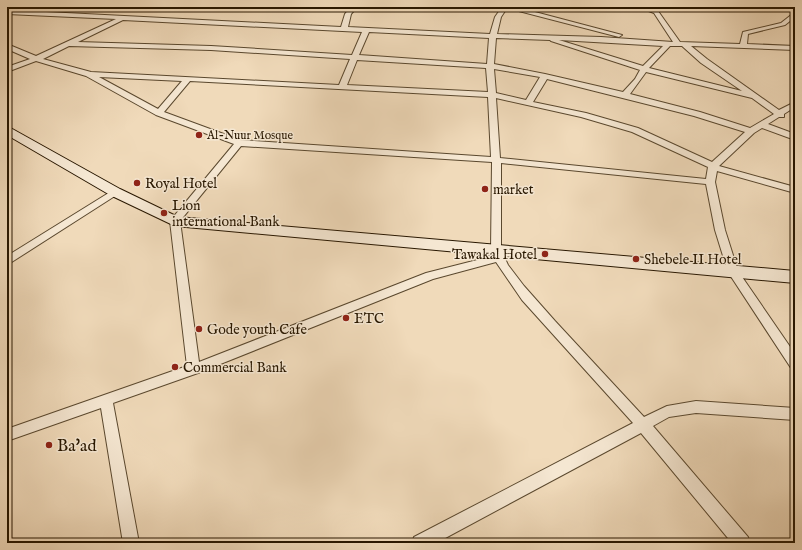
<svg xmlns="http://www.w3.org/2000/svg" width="802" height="550" font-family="'IM FELL English',serif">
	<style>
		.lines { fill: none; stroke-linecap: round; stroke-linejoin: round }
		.minor-casing { stroke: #5a482e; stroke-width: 2 }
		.secondary-casing { stroke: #281700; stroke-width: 2 }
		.minor { fill: #f5e7d2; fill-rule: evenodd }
		.secondary { fill: #f5e7d2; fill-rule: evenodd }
		.poi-dot { fill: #8f2418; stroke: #f5e7d2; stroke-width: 1.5 }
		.labels { text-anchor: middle; stroke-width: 3; stroke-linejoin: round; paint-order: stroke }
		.far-poi-label { font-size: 12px; fill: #281700; stroke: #f5e7d2; text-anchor: start }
		.poi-label { font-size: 14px; fill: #281700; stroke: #f5e7d2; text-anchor: start }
		.near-poi-label { font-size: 17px; fill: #281700; stroke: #f5e7d2; text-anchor: start }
	</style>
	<rect width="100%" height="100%" fill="#f0daba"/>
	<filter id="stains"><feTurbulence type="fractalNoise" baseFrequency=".005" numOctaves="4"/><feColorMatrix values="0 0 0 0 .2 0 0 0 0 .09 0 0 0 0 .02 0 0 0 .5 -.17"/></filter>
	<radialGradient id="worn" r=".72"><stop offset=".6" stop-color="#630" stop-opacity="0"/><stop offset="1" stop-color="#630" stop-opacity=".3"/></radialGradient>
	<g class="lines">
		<g class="minor-casing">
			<g id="minor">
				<path d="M 351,7 L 357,7 L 351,14 L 348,27 L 490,34 L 495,17 L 502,7 L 516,7 L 622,35 L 619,37 L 507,8 L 501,17 L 497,34 L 601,37 L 673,42 L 654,13 L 638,7 L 693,7 L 690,9 L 658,11 L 680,42 L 740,44 L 743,32 L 781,23 L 795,12 L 795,17 L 785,25 L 748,34 L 747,44 L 795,46 L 795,50 L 691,46 L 707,59 L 779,110 L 795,102 L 795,107 L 784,114 L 784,117 L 779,117 L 768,124 L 795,134 L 795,140 L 762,128 L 754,133 L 719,166 L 795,187 L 795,193 L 717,171 L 715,182 L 725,230 L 738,271 L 795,354 L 795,369 L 791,368 L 728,272 L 715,230 L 706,184 L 501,163 L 501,250 L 508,265 L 524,286 L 555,321 L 644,417 L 667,406 L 696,401 L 795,408 L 795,420 L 696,413 L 669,417 L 653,426 L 748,537 L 750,543 L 732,543 L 641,433 L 436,543 L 412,543 L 414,537 L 633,423 L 522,300 L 496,262 L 433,279 L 198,373 L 113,403 L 139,543 L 123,543 L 101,408 L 7,441 L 7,429 L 187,366 L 170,221 L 234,144 L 156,115 L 86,76 L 36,61 L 7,72 L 7,67 L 30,59 L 7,49 L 7,44 L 36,56 L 116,19 L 7,14 L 7,10 L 341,27 L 345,14 ZM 123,20 L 362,32 L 352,55 L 211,46 L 78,42 ZM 369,32 L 489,38 L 487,64 L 359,55 ZM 496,38 L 550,40 L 551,41 L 640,70 L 635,79 L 623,92 L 545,74 L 494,64 ZM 559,40 L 663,46 L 643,66 ZM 69,46 L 211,50 L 350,59 L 339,85 L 91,72 L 43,59 ZM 670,46 L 682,46 L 701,63 L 742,91 L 649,68 ZM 357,60 L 486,68 L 488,92 L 347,85 ZM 494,69 L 540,77 L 526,100 L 496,93 ZM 646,72 L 752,98 L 774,114 L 750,128 L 700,112 L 630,94 ZM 99,77 L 182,81 L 158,109 ZM 547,79 L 694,116 L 745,132 L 712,162 L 638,128 L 586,113 L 533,102 ZM 190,81 L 488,97 L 491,157 L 240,140 L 164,112 ZM 496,98 L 581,117 L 632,132 L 708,167 L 706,179 L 500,158 ZM 241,146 L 492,162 L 491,250 L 493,256 L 426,273 L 199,362 L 180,221 Z"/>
				<path d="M 115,189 L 120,192 L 118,194 L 7,265 L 7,256 Z"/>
			</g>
		</g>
		<g class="secondary-casing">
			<path id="secondary" d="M 7,126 L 120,189 L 178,217 L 795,271 L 795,283 L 175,226 L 110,195 L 7,135 Z"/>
		</g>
		<use href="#minor" class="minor"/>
		<use href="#secondary" class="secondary"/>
	</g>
	<g class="poi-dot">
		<circle cx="199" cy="135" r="4"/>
		<circle cx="137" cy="183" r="4"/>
		<circle cx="485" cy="189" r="4"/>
		<circle cx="164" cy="213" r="4"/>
		<circle cx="545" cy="254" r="4"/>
		<circle cx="636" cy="259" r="4"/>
		<circle cx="346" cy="318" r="4"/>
		<circle cx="199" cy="329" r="4"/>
		<circle cx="175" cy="367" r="4"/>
		<circle cx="49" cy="445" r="4"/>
	</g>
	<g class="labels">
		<g class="far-poi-label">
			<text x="207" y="139">Al-Nuur Mosque</text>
		</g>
		<g class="poi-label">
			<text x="145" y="188">Royal Hotel</text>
			<text x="493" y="194">market</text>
			<text x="172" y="210">Lion<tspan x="172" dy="16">international Bank</tspan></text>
			<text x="537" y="259" text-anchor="end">Tawakal Hotel</text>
			<text x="644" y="264">Shebele II Hotel</text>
			<text x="354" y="323">ETC</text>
			<text x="207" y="334">Gode youth Cafe</text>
			<text x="183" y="372">Commercial Bank</text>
		</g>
		<g class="near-poi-label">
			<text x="57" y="451">Ba'ad</text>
		</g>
	</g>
	<rect width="802" height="550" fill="none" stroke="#f0daba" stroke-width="24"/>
	<rect x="8" y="8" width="786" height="534" fill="none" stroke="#281700" stroke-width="2"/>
	<rect x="12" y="12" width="778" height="526" fill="none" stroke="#281700"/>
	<rect width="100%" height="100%" filter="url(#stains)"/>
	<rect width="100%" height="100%" fill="url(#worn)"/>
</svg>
